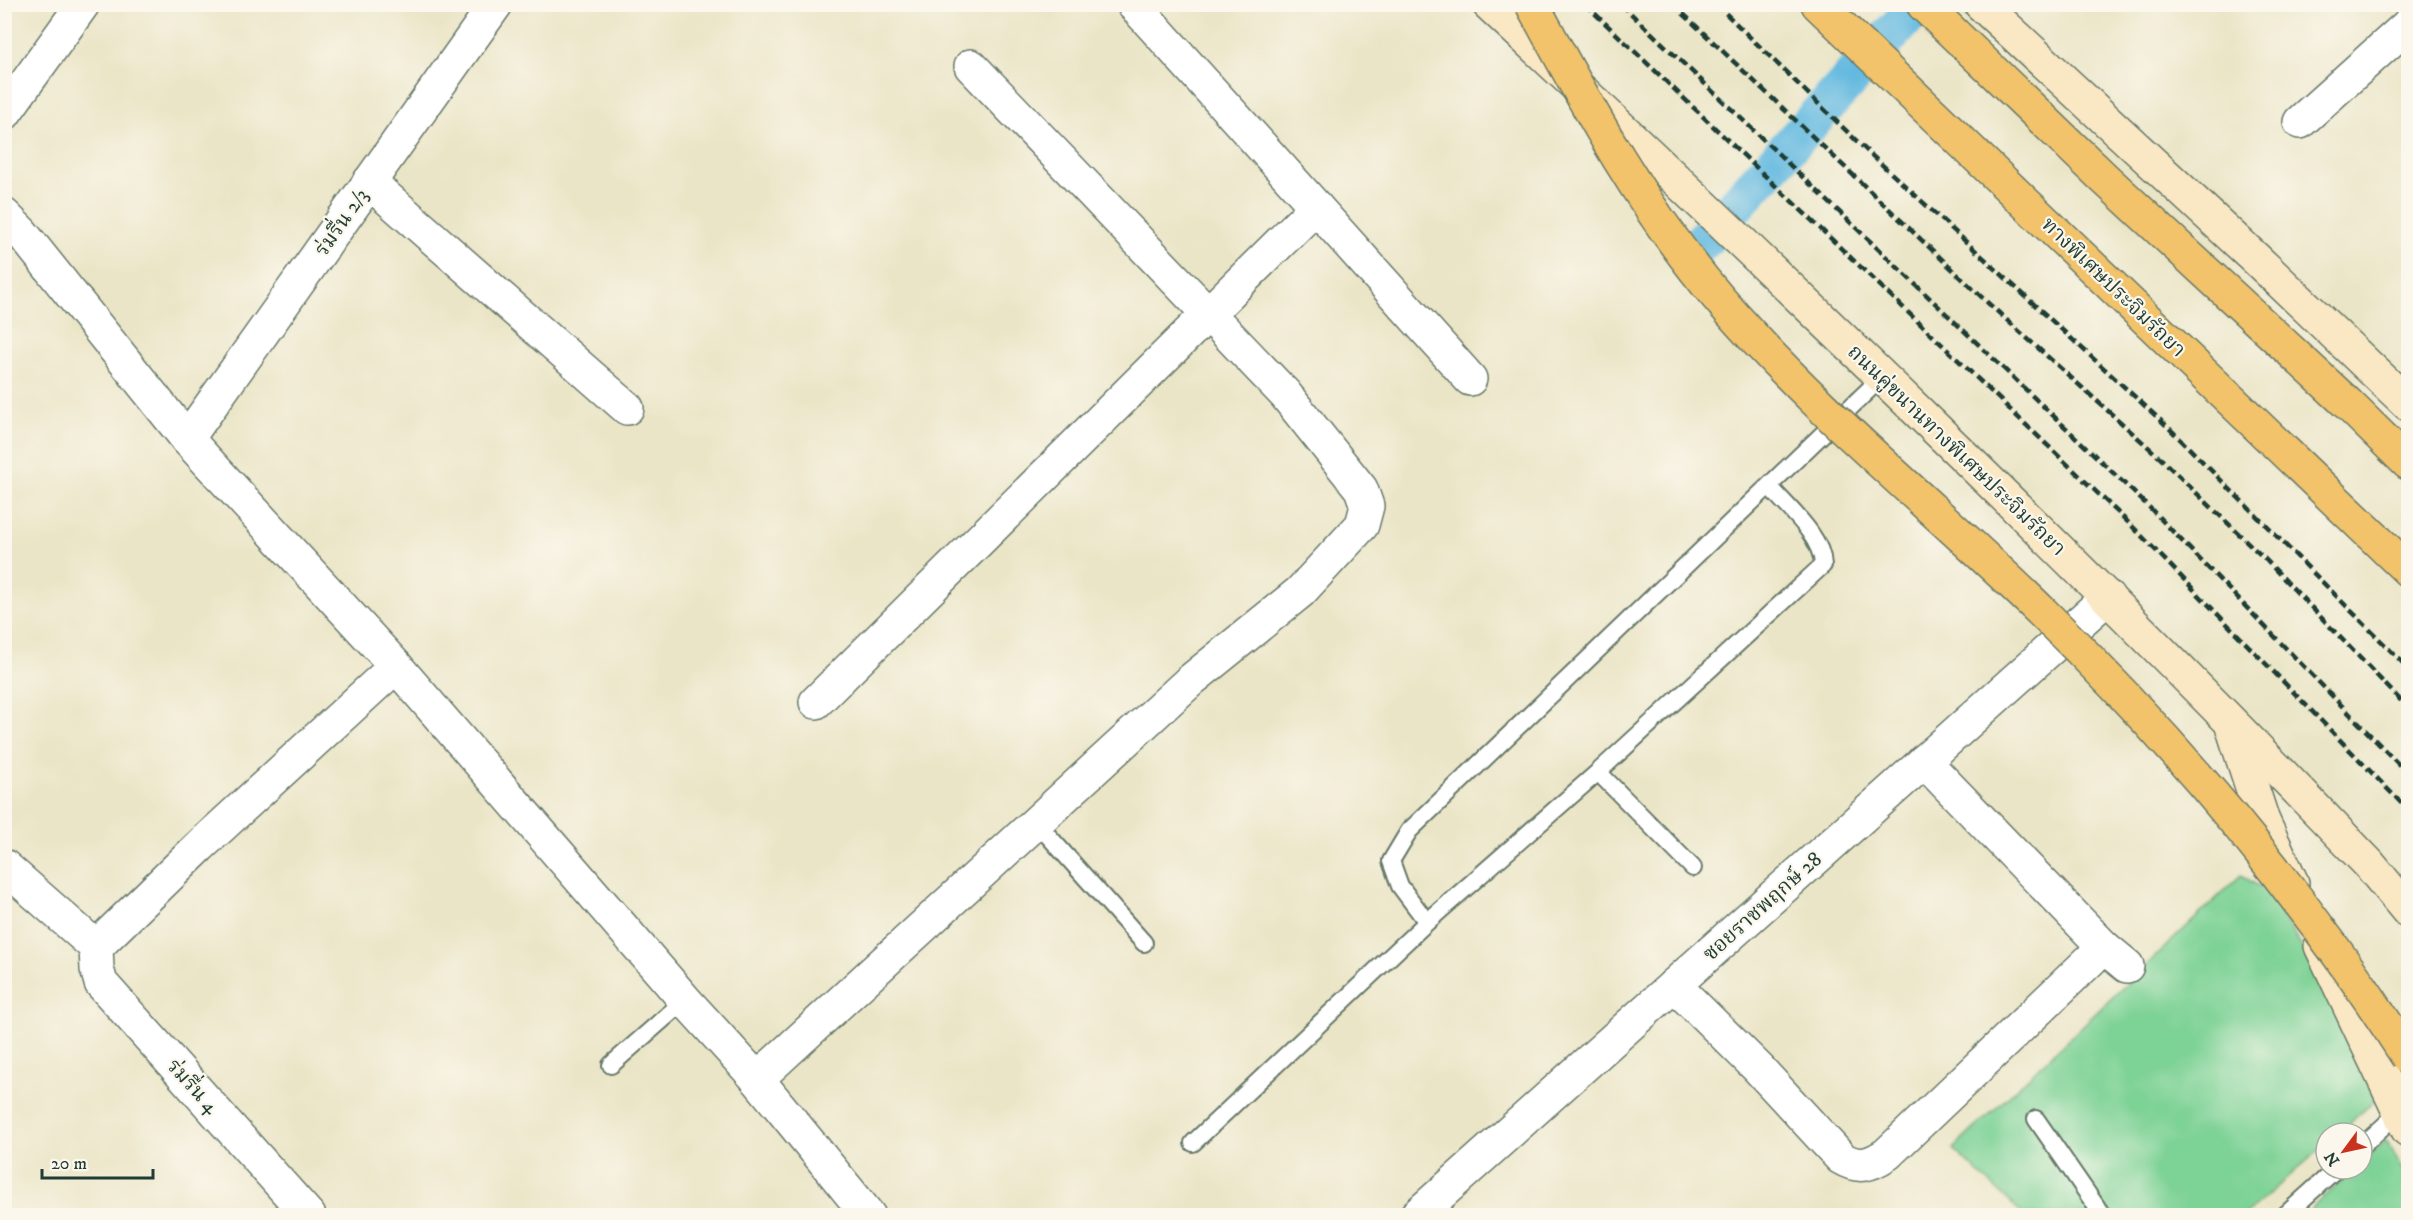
<svg xmlns="http://www.w3.org/2000/svg" width="2413" height="1220" font-family="'IM FELL DW Pica','Noto Serif Thai',serif">
	<style>
		.green { fill: #7dd295; stroke: #4e8864; stroke-width: 1.5 }
		.lines { fill: none; stroke-linecap: round; stroke-linejoin: round }
		.canal { stroke: #63b9e0; stroke-width: 39 }
		.service-casing { stroke: #667867; stroke-width: 20 }
		.minor-casing { stroke: #667867; stroke-width: 36 }
		.secondary-casing { stroke: #667867; stroke-width: 36 }
		.motorway-casing { stroke: #667867; stroke-width: 36 }
		.service { stroke: #fff; stroke-width: 16 }
		.minor { stroke: #fff; stroke-width: 33 }
		.secondary { stroke: #fae7c3; stroke-width: 33 }
		.motorway { stroke: #f2c36a; stroke-width: 33 }
		.rail { stroke: #1f3d34; stroke-width: 4.5; stroke-dasharray: 9 4.5; stroke-linecap: butt }
		.motorway-bridge-casing { stroke: #667867; stroke-width: 36; stroke-linecap: butt }
		.motorway-bridge { stroke: #f2c36a; stroke-width: 33 }
		.labels { text-anchor: middle; stroke-width: 4.5; stroke-linejoin: round; paint-order: stroke }
		.street-label { font-size: 21px; fill: #1f3d34; stroke: #fbf7ec }
	</style>
	<rect width="100%" height="100%" fill="#fbf7ec"/>
	<filter id="ink" filterUnits="userSpaceOnUse"><feTurbulence type="fractalNoise" baseFrequency=".0167" numOctaves="2"/><feDisplacementMap in="SourceGraphic" scale="12" xChannelSelector="R" yChannelSelector="G"/><feConvolveMatrix kernelMatrix="1 2 1 2 8 2 1 2 1" color-interpolation-filters="sRGB"/></filter>
	<filter id="wash" filterUnits="userSpaceOnUse"><feTurbulence type="fractalNoise" baseFrequency=".008" numOctaves="4" result="noise"/><feDisplacementMap in="SourceGraphic" scale="24" xChannelSelector="R" yChannelSelector="G"/><feGaussianBlur stdDeviation="1.35" result="paint"/><feColorMatrix in="noise" values="0 0 0 0 0 0 0 0 0 0 0 0 0 0 0 0 0 1.4 0 .05"/><feComposite in="paint" operator="in"/></filter>
	<g filter="url(#wash)">
		<rect width="100%" height="100%" fill="#ebe5c7"/>
		<g class="green">
			<path d="M 2241,875 L 2265,890 L 2320,975 L 2379,1097 L 2338,1133 L 2326,1133 L 2326,1144 L 2245,1215 L 2024,1215 L 1953,1149 Z"/>
			<path d="M 2386,1140 L 2408,1178 L 2408,1215 L 2305,1215 L 2355,1169 L 2362,1169 L 2362,1162 Z"/>
		</g>
		<g class="lines">
			<path class="canal" d="M 1699,245 L 1919,4"/>
		</g>
	</g>
	<g filter="url(#ink)">
		<g class="lines">
			<g class="service-casing">
				<g id="service">
					<path d="M 1598,772 L 1693,868"/>
					<path d="M 1036,822 L 1144,943"/>
					<path d="M 1427,922 L 1400,886 L 1391,861 L 1409,831 L 1882,377"/>
					<path d="M 611,1065 L 685,1000"/>
					<path d="M 2036,1119 L 2103,1216"/>
					<path d="M 1193,1143 L 1427,922 L 1598,772 L 1823,565 C 1822,536 1788,508 1769,486"/>
					<path d="M 2362,1146 L 2399,1112"/>
					<path d="M 2284,1216 L 2336,1169"/>
				</g>
			</g>
			<g class="minor-casing">
				<g id="minor">
					<path d="M 1133,4 L 1316,207"/>
					<path d="M 4,114 L 83,4"/>
					<path d="M 2300,122 L 2408,25"/>
					<path d="M 369,182 L 627,408"/>
					<path d="M 4,215 L 22,233 L 187,439 L 396,666 L 685,1000 L 757,1079 L 869,1216"/>
					<path d="M 187,439 L 496,4"/>
					<path d="M 816,702 L 1316,207 L 1470,379"/>
					<path d="M 1924,761 L 2104,947 L 2127,966"/>
					<path d="M 4,866 L 96,947"/>
					<path d="M 96,947 L 200,846 L 396,666"/>
					<path d="M 96,947 L 97,969 L 101,983 L 309,1216"/>
					<path d="M 1674,985 L 1758,1068 L 1841,1158 C 1859,1169 1870,1165 1887,1154 L 2104,947"/>
					<path d="M 757,1079 L 1190,681 L 1300,592 L 1362,525 L 1367,506 L 1361,489 L 1285,394 L 971,66"/>
					<path d="M 1416,1216 L 2108,597"/>
				</g>
			</g>
			<g class="secondary-casing">
				<g id="secondary">
					<path d="M 1489,4 C 1789,284 2085,568 2369,864 L 2408,911"/>
					<path d="M 1981,4 L 2255,258 L 2408,404"/>
					<path d="M 2232,726 L 2263,821 L 2292,883"/>
					<path d="M 2321,946 L 2408,1130"/>
				</g>
			</g>
			<g class="motorway-casing">
				<g id="motorway">
					<path d="M 1818,4 L 2408,570"/>
					<path d="M 1923,4 L 2104,178 L 2347,403 L 2408,463"/>
				</g>
			</g>
			<use href="#service" class="service"/>
			<use href="#minor" class="minor"/>
			<use href="#secondary" class="secondary"/>
			<use href="#motorway" class="motorway"/>
			<g class="rail">
				<path d="M 1585,4 L 2131,525 L 2408,810"/>
				<path d="M 1621,4 L 2149,507 L 2408,774"/>
				<path d="M 1673,4 L 1989,304 L 2156,454 L 2266,560 L 2408,708"/>
				<path d="M 1716,4 L 1867,151 L 2169,428 L 2408,668"/>
			</g>
			<g class="motorway-bridge-casing">
				<path id="motorway-bridge" d="M 1532,4 C 1588,108 1644,212 1721,301 C 1819,415 1938,510 2044,614 C 2181,748 2305,897 2408,1057"/>
			</g>
			<use href="#motorway-bridge" class="motorway-bridge"/>
		</g>
	</g>
	<g class="labels">
		<g class="street-label">
			<text transform="translate(341 222) rotate(-55)" y="7">ร่มรื่น 2/3</text>
			<text transform="translate(2114 287) rotate(44)" y="7">ทางพิเศษประจิมรัถยา</text>
			<text transform="translate(1957 450) rotate(44)" y="7">ถนนคู่ขนานทางพิเศษประจิมรัถยา</text>
			<text transform="translate(1762 906) rotate(-42)" y="7">ซอยราชพฤกษ์ 28</text>
			<text transform="translate(193 1086) rotate(48)" y="7">ร่มรื่น 4</text>
		</g>
	</g>
	<rect width="2413" height="1220" fill="none" stroke="#fbf7ec" stroke-width="24"/>
	<g transform="translate(2344 1151) rotate(237)"><circle r="28" fill="#fbf7ec" stroke="#a3ada2" stroke-width="1.5"/>
	<path d="M0-4.5L10 22L0 15L-10 22Z" fill="#c8321e"/>
	<text y="-9" font-size="16" font-weight="bold" text-anchor="middle" fill="#1f3d34">N</text>
	</g>
	<path d="M42 1169v9h111v-9" fill="none" stroke="#1f3d34" stroke-width="3"/>
	<text x="51" y="1169" font-size="18" fill="#1f3d34" stroke="#fbf7ec" stroke-width="4.5" paint-order="stroke">20 m</text>
</svg>
